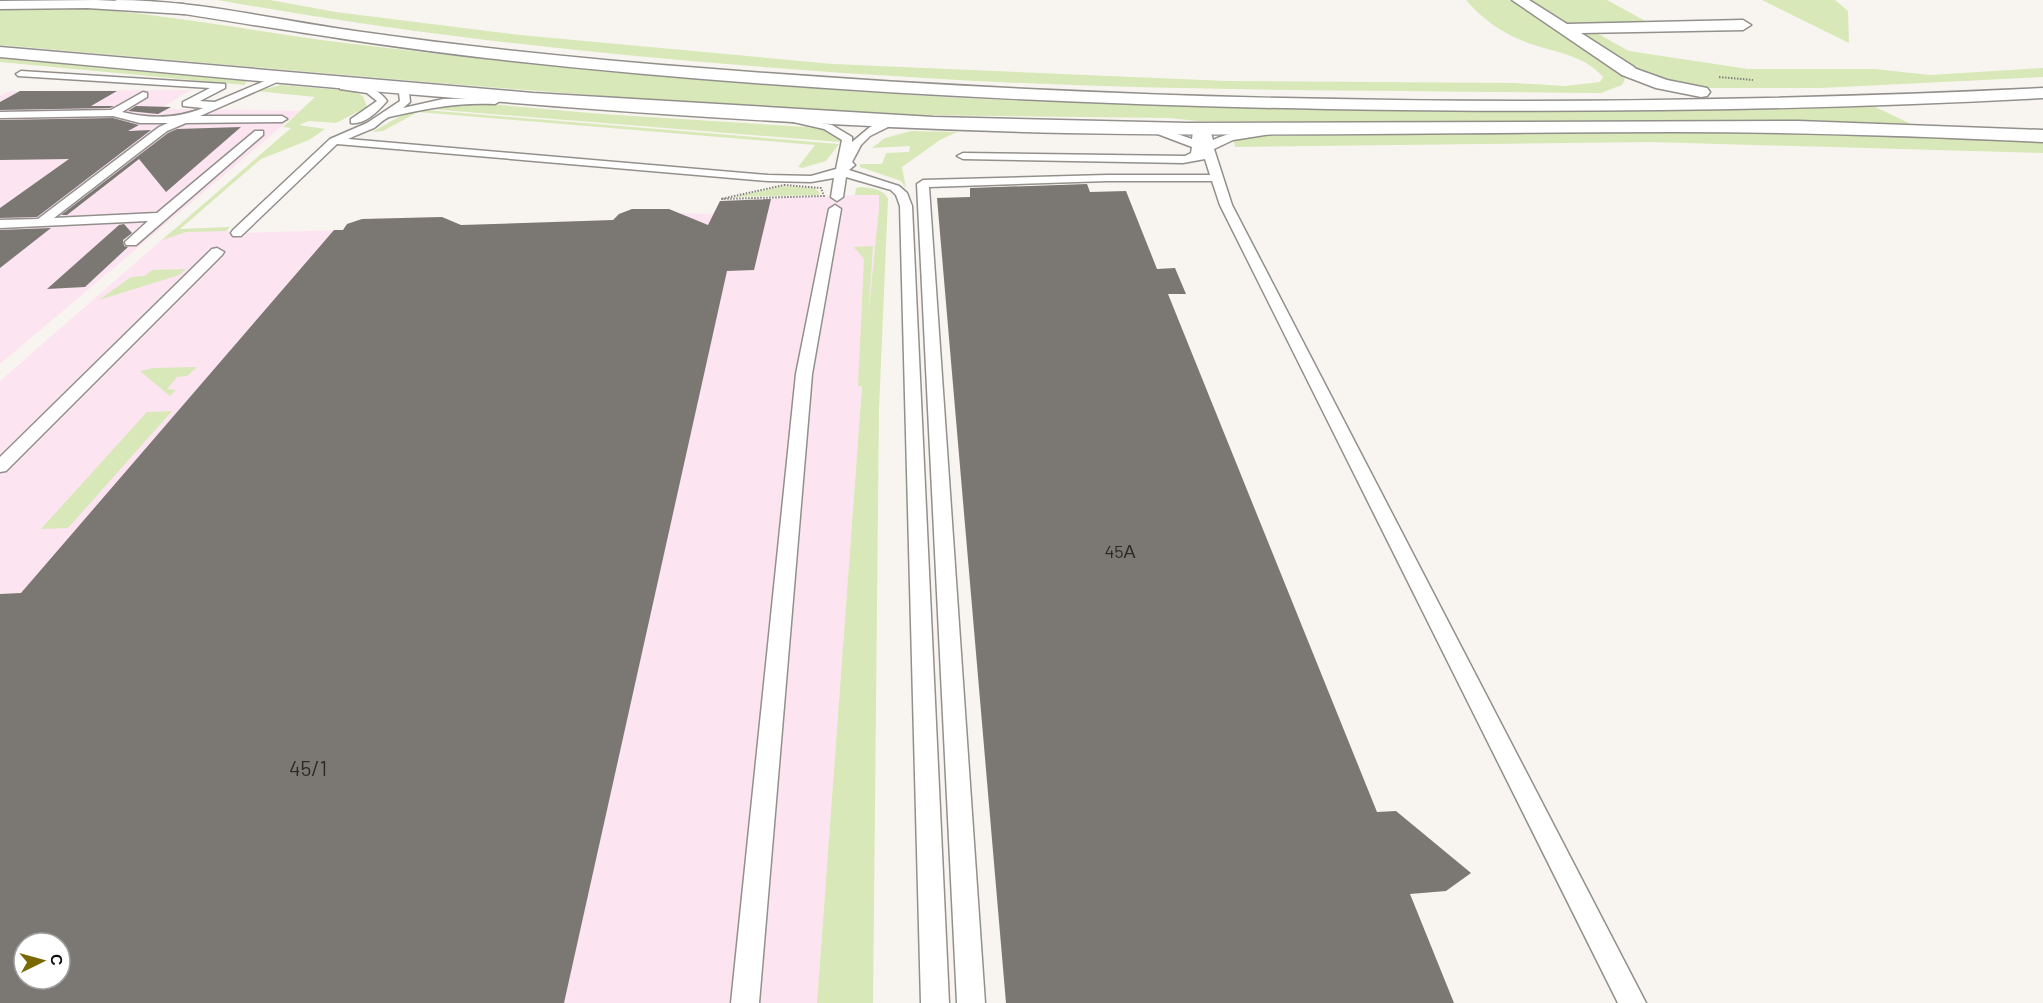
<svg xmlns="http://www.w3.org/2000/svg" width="2043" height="1003" font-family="Barlow,sans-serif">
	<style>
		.industrial { fill: #fce4f0; fill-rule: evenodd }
		.green { fill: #d9e8b8 }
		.building { fill: #7b7874; fill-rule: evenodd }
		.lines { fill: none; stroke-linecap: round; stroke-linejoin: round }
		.lane-casing { stroke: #93908c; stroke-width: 3 }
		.street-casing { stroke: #93908c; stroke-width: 3 }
		.secondary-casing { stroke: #93908c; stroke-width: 3 }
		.highway-casing { stroke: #93908c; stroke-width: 3 }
		.path { stroke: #858380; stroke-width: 2; stroke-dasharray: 1.5 1.5; stroke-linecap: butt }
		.lane { fill: #fff; fill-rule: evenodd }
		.street { fill: #fff; fill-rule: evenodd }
		.secondary { fill: #fff; fill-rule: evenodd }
		.highway { fill: #fff; fill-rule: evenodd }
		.labels { text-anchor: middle; stroke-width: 5; stroke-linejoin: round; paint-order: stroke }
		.number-label { font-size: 18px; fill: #2c2a28 }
		.near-number-label { font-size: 21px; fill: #2c2a28 }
	</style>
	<rect width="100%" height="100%" fill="#f8f5f0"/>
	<g class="industrial">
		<path d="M 191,90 L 163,107 L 171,107 L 168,109 L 300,111 L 0,364 L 0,96 L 10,91 Z"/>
		<path d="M 855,195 L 879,195 L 879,208 L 862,385 L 817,1003 L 0,1003 L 0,381 L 173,230 L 230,227 L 227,231 L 237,233 L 343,230 L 347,224 L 362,219 L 442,217 L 451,221 L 447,226 L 613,220 L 678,213 L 713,214 L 720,201 ZM 24,943 L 60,943 L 60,979 L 24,979 Z"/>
	</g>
	<g class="green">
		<path d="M 218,0 L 270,0 L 336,12 L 520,35 L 833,64 L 1227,81 L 1515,83 L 1565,86 L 1600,82 L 1603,77 C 1583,53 1550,52 1523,41 C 1502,33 1480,17 1466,0 L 1607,0 L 1649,23 L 1584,26 L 1629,51 L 1748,69 L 1875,69 L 1930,75 L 2043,68 L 2043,77 L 1821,88 L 1700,88 L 1628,71 L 1570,34 L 1625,79 L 1622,85 L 1601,93 C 1376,90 1150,92 925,78 C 689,64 450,42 218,0 Z"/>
		<path d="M 1762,0 L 1835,0 L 1848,11 L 1849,43 Z"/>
		<path d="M 77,8 C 170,14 261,33 354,44 C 534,66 714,83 894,94 C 1218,115 1544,106 1869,104 L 1911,124 L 1798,121 L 1198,121 L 1168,118 L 904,115 L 718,105 L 450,84 L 0,45 L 0,9 Z"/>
		<path d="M 0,56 L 240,80 L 246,81 L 245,85 L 0,62 Z"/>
		<path d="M 281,85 L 353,91 L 363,96 L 367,107 L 336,123 L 309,121 L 299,125 L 325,129 L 309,140 L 261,159 L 180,229 L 230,227 L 226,231 L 186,232 L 162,240 L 291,128 L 283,127 L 315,97 L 256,91 Z"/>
		<path d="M 467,102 L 602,114 L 807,127 L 830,131 L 841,139 L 840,142 L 418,108 Z"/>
		<path d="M 413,109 L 839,144 L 826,161 L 802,168 L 798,167 L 815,145 L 418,112 L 383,131 L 372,132 Z"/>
		<path d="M 1757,130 L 2043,141 L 2043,153 L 1650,142 L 1235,147 L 1233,138 L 1263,134 L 1676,133 Z"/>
		<path d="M 911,131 L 957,132 L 940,140 L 902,167 L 906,188 L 901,181 L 860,167 L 860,164 L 882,164 L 886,153 L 909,152 L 910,146 L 872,148 L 885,138 Z"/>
		<path d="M 783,186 L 815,188 L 820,193 L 818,195 L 734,197 Z"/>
		<path d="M 861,187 C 871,188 884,189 888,199 L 879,409 L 873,1003 L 817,1003 L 862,386 L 858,386 L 864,259 L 854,247 L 873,246 L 868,318 L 879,208 L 879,195 L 855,195 L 856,188 Z"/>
		<path d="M 186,269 L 179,275 L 99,300 L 131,277 L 145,276 L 152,270 Z"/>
		<path d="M 197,367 L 187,376 L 177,377 L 167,389 L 176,390 L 170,396 L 140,371 L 153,368 Z"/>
		<path d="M 172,411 L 68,528 L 41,529 L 147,412 Z"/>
	</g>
	<g class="building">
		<path d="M 20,91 L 117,91 L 91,106 L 114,106 L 110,108 L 0,110 L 0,102 Z"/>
		<path d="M 136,106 L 171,107 L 158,114 L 128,111 Z"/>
		<path d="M 113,118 L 139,125 L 128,131 L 151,130 L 37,217 L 0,218 L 0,208 L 69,159 L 0,160 L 0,120 Z"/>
		<path d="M 241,127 L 166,192 L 139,159 L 67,215 L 61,215 L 168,133 L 177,129 Z"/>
		<path d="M 1087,184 L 1090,192 L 1126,191 L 1157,269 L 1175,268 L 1186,294 L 1168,294 L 1377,812 L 1396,811 L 1471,873 L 1446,891 L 1410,894 L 1454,1003 L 1006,1003 L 937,198 L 970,197 L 970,188 Z"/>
		<path d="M 771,199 L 754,270 L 727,271 L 564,1003 L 0,1003 L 0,594 L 21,593 L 334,230 L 343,230 L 347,224 L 362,219 L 442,217 L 461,225 L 613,220 L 619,214 L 632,209 L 669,209 L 708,225 L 720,201 ZM 24,943 L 60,943 L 60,979 L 24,979 Z"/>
		<path d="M 124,224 L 132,233 L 123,240 L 124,246 L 128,247 L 85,287 L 47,289 L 119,225 Z"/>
		<path d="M 51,228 L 0,268 L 0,230 Z"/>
	</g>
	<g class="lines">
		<g class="lane-casing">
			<g id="lane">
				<path d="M 21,71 L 225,84 L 225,88 L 200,101 L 215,102 L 281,74 L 286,77 L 284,79 L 200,116 L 282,116 L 287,119 L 282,122 L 186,123 L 167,131 L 54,218 L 157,213 L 255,131 L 263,131 L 263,135 L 136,245 L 126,245 L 125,242 L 148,221 L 0,228 L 0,220 L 38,219 L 159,127 L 168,123 L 140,123 L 113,116 L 0,118 L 0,112 L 111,110 L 143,92 L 147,93 L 147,97 L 122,112 C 150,119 176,119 203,108 L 183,106 L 183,102 L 210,88 L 18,76 L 16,74 Z"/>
				<path d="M 343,84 C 360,86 377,86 387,101 C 378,111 365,125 351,123 L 351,119 L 377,101 L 367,93 L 340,89 L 340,85 Z"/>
				<path d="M 395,84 L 409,92 L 410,102 L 403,108 L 443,99 L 495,98 L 500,101 L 495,104 C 458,102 424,109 389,117 C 384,119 378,125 374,128 C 365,132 356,135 348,139 L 768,175 L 811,176 L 836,169 L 842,140 L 824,129 L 780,119 L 780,115 L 832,125 L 852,137 L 852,142 L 870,127 L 895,118 L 900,121 L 870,136 L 861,145 L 852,162 L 855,165 L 849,170 L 899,186 L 907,193 L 912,206 L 949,1003 L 921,1003 L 900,206 L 896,195 L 891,190 L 846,177 L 843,197 L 837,201 L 831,197 L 834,178 L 811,182 L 768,181 L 337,144 L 241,236 L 233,236 L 231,233 L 233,230 L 330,139 L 367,123 L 400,101 L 399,93 L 390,87 Z"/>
				<path d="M 1151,125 L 1192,139 L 1193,132 L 1202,126 L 1211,133 L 1213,140 C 1225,134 1266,123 1276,131 L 1271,134 L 1233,140 L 1214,149 L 1232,205 L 1646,1003 L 1618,1003 L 1220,205 L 1212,181 L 1107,181 L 929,187 L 985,1003 L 957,1003 L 917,184 L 923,180 L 1107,175 L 1210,175 L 1205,159 L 1183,163 L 963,159 L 957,156 L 963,153 L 1185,156 L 1191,153 L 1192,147 L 1147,130 L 1147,126 Z"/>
				<path d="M 835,205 L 841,209 L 812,374 L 759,1003 L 731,1003 L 796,374 L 829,209 Z"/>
				<path d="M 217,248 L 224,252 L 222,255 L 6,471 L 0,472 L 0,457 L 212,249 Z"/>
			</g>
		</g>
		<g class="street-casing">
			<path id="street" d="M 1512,0 L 1529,0 L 1567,24 L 1743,20 L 1751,25 L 1743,30 L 1581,33 L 1634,67 L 1637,71 L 1634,75 L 1622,75 Z"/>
		</g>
		<g class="secondary-casing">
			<g id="secondary">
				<path d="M 96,0 L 184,4 L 192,9 L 184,14 L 87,8 L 0,9 L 0,1 Z"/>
				<path d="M 0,47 L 533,93 L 933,117 L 1188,123 L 1799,121 L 2043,130 L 2043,142 C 1920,136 1797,132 1673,132 C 1471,132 1269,137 1066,133 C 710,125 355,90 0,57 Z"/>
			</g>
		</g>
		<g class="highway-casing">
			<g id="highway">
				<path d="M 115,0 C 195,0 276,20 355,31 C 474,48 593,60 713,69 C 1155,104 1600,110 2043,88 L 2043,98 C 1804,111 1566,113 1327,109 C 1046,104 765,89 486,58 C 364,44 243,23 122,4 Z"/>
				<path d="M 1628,66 L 1667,80 L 1707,88 L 1710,92 L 1707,96 L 1701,97 L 1656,88 L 1622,75 L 1619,71 L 1622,67 Z"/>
			</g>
		</g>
		<g class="path">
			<path d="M 1719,77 L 1753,80"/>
			<path d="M 784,185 L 821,188 L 824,196 L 721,199 Z"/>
		</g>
		<use href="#lane" class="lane"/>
		<use href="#street" class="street"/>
		<use href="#secondary" class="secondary"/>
		<use href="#highway" class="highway"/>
	</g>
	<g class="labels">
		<g class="number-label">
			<text x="1120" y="558">45А</text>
		</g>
		<g class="near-number-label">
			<text x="308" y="776">45/1</text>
		</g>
	</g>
	<g transform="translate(42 961) rotate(85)"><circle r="28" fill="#ffffff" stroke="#a09f9f" stroke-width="1.5"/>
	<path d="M0-4.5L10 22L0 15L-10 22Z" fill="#796900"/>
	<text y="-9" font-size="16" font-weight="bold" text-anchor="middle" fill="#11100e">С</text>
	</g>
</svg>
